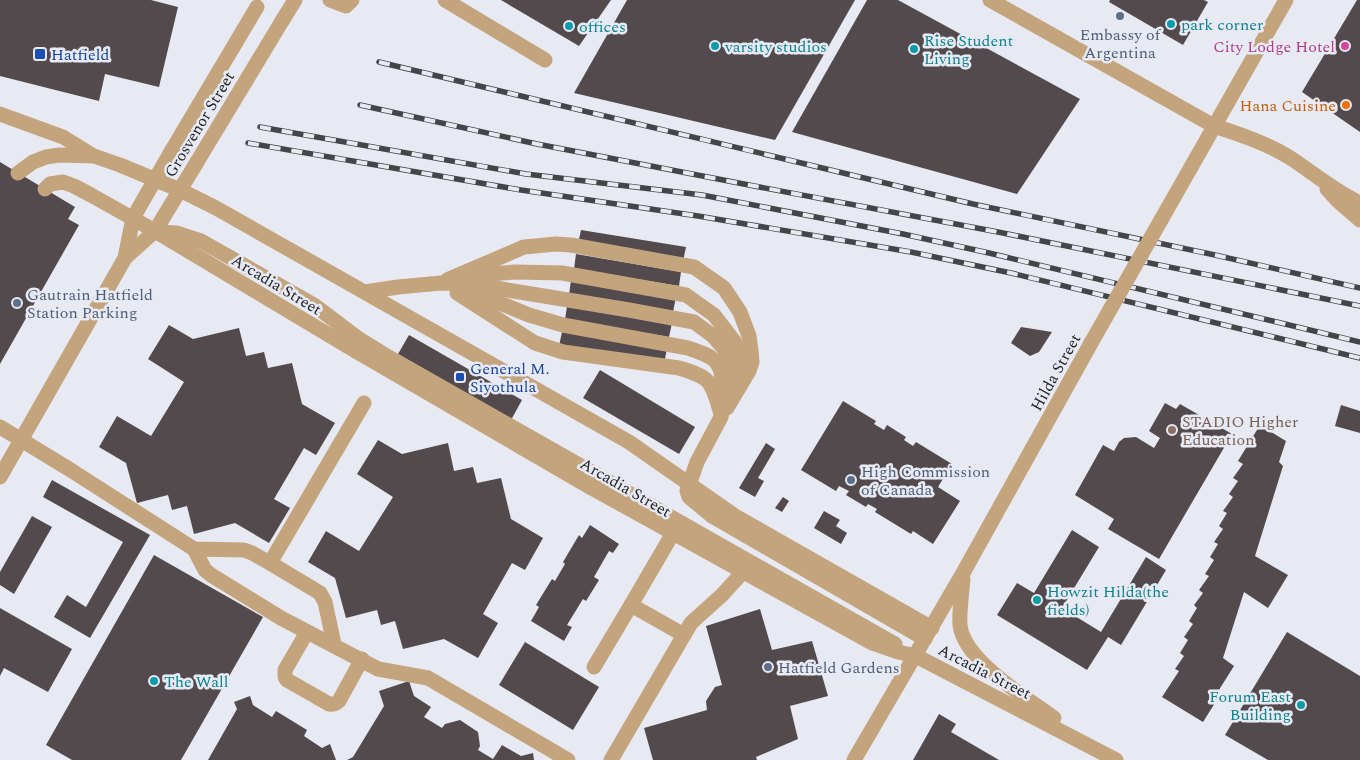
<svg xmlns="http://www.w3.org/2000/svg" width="1360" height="760" font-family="Spectral,serif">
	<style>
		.building { fill: #534a4d }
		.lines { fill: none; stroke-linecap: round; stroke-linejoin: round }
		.minor { stroke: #c4a47c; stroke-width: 15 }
		.rail-casing { stroke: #444549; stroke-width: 5.5 }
		.rail { stroke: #e8eaf3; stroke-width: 4; stroke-dasharray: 11; stroke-linecap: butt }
		.minor-bridge { stroke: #c4a47c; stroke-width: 15 }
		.service-dot { fill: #5c6f8a; stroke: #e8eaf3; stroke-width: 2 }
		.culture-dot { fill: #0f9aa8; stroke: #e8eaf3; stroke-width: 2 }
		.hotel-dot { fill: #d1479c; stroke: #e8eaf3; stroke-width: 2 }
		.transit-dot { fill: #1a4fb4; stroke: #e8eaf3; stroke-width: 2 }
		.food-dot { fill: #e8710a; stroke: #e8eaf3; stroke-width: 2 }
		.education-dot { fill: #8d6e63; stroke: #e8eaf3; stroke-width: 2 }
		.labels { text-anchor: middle; stroke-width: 5; stroke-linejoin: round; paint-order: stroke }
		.culture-label { font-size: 16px; fill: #0d838f; stroke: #e8eaf3; text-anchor: start }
		.service-label { font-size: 16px; fill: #4e5e75; stroke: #e8eaf3; text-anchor: start }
		.hotel-label { font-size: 16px; fill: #b23c85; stroke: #e8eaf3; text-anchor: end }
		.transit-label { font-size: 16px; fill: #164399; stroke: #e8eaf3; text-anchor: start }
		.food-label { font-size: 16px; fill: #c56008; stroke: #e8eaf3; text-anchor: end }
		.street-label { font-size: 16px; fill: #232427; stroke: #e8eaf3 }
		.education-label { font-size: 16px; fill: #785e54; stroke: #e8eaf3; text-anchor: start }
	</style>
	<rect width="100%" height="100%" fill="#e8eaf3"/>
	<g class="building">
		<path d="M 0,0 L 151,0 L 178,7 L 159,87 L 105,74 L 99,101 L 0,76 Z"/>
		<path d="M 501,0 L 611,0 L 579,46 Z"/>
		<path d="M 627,0 L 855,0 L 775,140 L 574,93 Z"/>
		<path d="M 867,0 L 898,0 L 1080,99 L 1017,194 L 792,132 Z"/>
		<path d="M 1110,0 L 1204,0 L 1208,2 L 1183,45 L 1109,2 Z"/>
		<path d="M 1357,0 L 1360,0 L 1360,132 L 1302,92 Z"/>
		<path d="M 0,162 L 75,207 L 68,219 L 79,225 L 0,364 Z"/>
		<path d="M 581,230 L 686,247 L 683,261 L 578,244 Z"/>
		<path d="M 576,254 L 681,272 L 679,286 L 574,269 Z"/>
		<path d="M 571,280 L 676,297 L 673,312 L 569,295 Z"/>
		<path d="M 567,306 L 672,323 L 669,337 L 565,320 Z"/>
		<path d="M 169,325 L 193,339 L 239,328 L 246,356 L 264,352 L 268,368 L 292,363 L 302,404 L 335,423 L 316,455 L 304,448 L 274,499 L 290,508 L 269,543 L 235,523 L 194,534 L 187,506 L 172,510 L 168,495 L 137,503 L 126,463 L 99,447 L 117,416 L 151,436 L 184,382 L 148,359 Z"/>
		<path d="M 1021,327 L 1052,332 L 1039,352 L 1030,356 L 1011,343 Z"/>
		<path d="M 562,332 L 667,349 L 664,363 L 559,346 Z"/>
		<path d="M 409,335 L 522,400 L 511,420 L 398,354 Z"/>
		<path d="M 600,370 L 695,427 L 679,454 L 583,398 Z"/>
		<path d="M 843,401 L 876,421 L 874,424 L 884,430 L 887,425 L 906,437 L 904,440 L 913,446 L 916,442 L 952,464 L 938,487 L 960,501 L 933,544 L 913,531 L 911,534 L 875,512 L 877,509 L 868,504 L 866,507 L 846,495 L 849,491 L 839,486 L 836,491 L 801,470 Z"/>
		<path d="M 1165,403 L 1176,409 L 1180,404 L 1232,434 L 1159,559 L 1108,529 L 1114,519 L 1075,495 L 1103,445 L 1114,451 L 1119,442 L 1124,438 L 1136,437 L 1154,448 L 1160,438 L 1149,431 Z"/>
		<path d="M 1341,405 L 1360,411 L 1360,433 L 1335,426 Z"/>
		<path d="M 1260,425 L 1286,441 L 1279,462 L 1283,466 L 1255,556 L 1288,575 L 1268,608 L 1244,592 L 1223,658 L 1234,666 L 1217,693 L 1220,695 L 1203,722 L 1162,697 L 1179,671 L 1175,669 L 1184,656 L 1180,653 L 1188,640 L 1184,637 L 1193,624 L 1189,621 L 1197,608 L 1194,605 L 1203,593 L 1199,590 L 1209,576 L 1205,574 L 1214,560 L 1210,557 L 1218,544 L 1214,542 L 1223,529 L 1219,526 L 1227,513 L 1223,511 L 1233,497 L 1229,494 L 1238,481 L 1233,478 L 1243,464 L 1238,461 Z"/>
		<path d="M 378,440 L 402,454 L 448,443 L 454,471 L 473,467 L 477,483 L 501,478 L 511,519 L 543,538 L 525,570 L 512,563 L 483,614 L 498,623 L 478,658 L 444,639 L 403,649 L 395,621 L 381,625 L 377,610 L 346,618 L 335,578 L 308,562 L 326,531 L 359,551 L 393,497 L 357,474 Z"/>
		<path d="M 766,443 L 775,449 L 758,478 L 764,481 L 755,497 L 739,488 Z"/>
		<path d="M 52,480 L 150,535 L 90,638 L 54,617 L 67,595 L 86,607 L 123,542 L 43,497 Z"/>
		<path d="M 783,497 L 789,501 L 782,512 L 775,508 Z"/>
		<path d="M 824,511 L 840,520 L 836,526 L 847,533 L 841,544 L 814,528 Z"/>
		<path d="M 32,516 L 52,527 L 14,594 L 0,585 L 0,572 Z"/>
		<path d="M 590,525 L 619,544 L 613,553 L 609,551 L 594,577 L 599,580 L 586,601 L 583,599 L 567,625 L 572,627 L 564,641 L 531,621 L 539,607 L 536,605 L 552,579 L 555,581 L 565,564 L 563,562 L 579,535 L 582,538 Z"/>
		<path d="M 1072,530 L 1099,547 L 1062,608 L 1101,632 L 1146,557 L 1166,570 L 1121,645 L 1108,637 L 1087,670 L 997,615 L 1017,583 L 1034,593 Z"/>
		<path d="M 154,555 L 263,617 L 181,760 L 72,760 L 46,745 Z"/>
		<path d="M 0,608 L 72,649 L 48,692 L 4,668 L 0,676 Z"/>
		<path d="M 760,609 L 772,650 L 812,641 L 828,696 L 790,706 L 798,739 L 756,757 L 757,760 L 653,760 L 644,728 L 707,710 L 706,701 L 715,687 L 722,685 L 706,626 Z"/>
		<path d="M 1287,632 L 1360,676 L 1360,760 L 1268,760 L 1225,735 Z"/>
		<path d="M 525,642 L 599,687 L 573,730 L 499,685 Z"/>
		<path d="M 409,681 L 414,696 L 431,707 L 424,717 L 442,728 L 445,724 L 460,720 L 478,732 L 480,746 L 478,750 L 493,759 L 502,745 L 521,756 L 533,753 L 534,760 L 347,760 L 353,757 L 384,706 L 379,691 Z"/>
		<path d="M 250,696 L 253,705 L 272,717 L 276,711 L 307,730 L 304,736 L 322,748 L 330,744 L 336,760 L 208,760 L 237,709 L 234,702 Z"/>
		<path d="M 939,714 L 956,724 L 951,732 L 999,760 L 913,760 Z"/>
	</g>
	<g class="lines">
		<g class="minor">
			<path d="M 330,0 L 346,6 L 352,0"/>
			<path d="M 445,0 L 545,60"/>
			<path d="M 990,0 L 1214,126 C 1239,134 1266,143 1289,157 C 1312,172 1334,191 1360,203"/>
			<path d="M 282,21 L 295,0"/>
			<path d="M 0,114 L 63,137 L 92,155"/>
			<path d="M 18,173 L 33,162 L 46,157 L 59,155 L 94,156 L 120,165 L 180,190 L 216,208 L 629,442 L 735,516 L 932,628"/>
			<path d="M 45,189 L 50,184 L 63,182 L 74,186 L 91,195 L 155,231 L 354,350 L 588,486 L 673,533 L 872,643 L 898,652 L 916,656 L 1116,760"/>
			<path d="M 1327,189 L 1337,200 L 1360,220"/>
			<path d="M 1161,220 L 1286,0"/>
			<path d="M 161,232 L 176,233 L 201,241 L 314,305 L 359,339 L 385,355 L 895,644"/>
			<path d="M 125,258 L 155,231 L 197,162"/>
			<path d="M 468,278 L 488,274 L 516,272 L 562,273 L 686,295 L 714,315 L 734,341 L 739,353 L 741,365 L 735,380"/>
			<path d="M 447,280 L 524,247 L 556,244 L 571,245 L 694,267 L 724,288 L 740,312 L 749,336 L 751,350 L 752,362 L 749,371 L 727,408"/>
			<path d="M 462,290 L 485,297 L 529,315 L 563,325 L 688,348 C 709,355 723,359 722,384"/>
			<path d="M 365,292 L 398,287 L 441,283 L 471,284 L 629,310 L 694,322 L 713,336 L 724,349 L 728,359 L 730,371 L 721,417 L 697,462 L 687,491 L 689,497 L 712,516 L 925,639"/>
			<path d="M 457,293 L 535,343 L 563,352 L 679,368 C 713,378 711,382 721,414"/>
			<path d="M 0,427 L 69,469 L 194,549 L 244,550 L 252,553 L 270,563"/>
			<path d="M 0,477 L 125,258 L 133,218 L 172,150"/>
			<path d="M 194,549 L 205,570 L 211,575 L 281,618 L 378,669 L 428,678 L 568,760"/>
			<path d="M 963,579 C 962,593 959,610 960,625 C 964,661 1027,698 1054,718"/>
			<path d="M 631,605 L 673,533"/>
			<path d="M 307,632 L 285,670 L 285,677 L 287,680 L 329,704 C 333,705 335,704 339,701 L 362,659"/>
			<path d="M 334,644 L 325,602 L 320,593 L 270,563 L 364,403"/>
			<path d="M 594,667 L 631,605 L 684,635"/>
			<path d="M 611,760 L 691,623 L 722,595 L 743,572"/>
			<path d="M 854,760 L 963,573 L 1091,343"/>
		</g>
		<g class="rail-casing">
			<g id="rail">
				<path d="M 379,62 L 973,204 L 1215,255 L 1360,288"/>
				<path d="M 360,105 L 537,144 L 749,185 L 998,232 L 1360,306"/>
				<path d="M 260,127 L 526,174 L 702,195 L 903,234 L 989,253 L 1360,342"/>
				<path d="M 248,143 L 521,190 L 698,216 L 911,252 L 1011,273 L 1360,358"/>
			</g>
		</g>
		<use href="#rail" class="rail"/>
		<g class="minor-bridge">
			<path d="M 172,150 L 257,7"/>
			<path d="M 197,162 L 282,21"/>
			<path d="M 1091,343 L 1161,220"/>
		</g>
	</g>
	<g class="service-dot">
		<circle cx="1120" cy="16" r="5"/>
		<circle cx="17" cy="303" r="5"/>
		<circle cx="851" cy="480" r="5"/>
		<circle cx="768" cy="667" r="5"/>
	</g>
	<g class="culture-dot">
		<circle cx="1171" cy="24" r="5"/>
		<circle cx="569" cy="26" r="5"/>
		<circle cx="715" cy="46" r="5"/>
		<circle cx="914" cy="49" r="5"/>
		<circle cx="1037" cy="600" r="5"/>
		<circle cx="154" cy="681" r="5"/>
		<circle cx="1301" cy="705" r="5"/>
	</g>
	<circle class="hotel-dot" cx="1345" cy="46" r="5"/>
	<g class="transit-dot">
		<rect x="34" y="48" width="12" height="12" rx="2.5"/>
		<rect x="455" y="372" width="10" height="10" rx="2.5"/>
	</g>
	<circle class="food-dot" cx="1346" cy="105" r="5"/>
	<circle class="education-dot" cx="1172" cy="430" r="5"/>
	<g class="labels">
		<g class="culture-label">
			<text x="1181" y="30">park corner</text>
			<text x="579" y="32">offices</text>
			<text x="924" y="46">Rise Student<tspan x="924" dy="18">Living</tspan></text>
			<text x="725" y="52">varsity studios</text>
			<text x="1047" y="597">Howzit Hilda(the<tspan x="1047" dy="18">fields)</tspan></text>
			<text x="164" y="687">The Wall</text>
			<text x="1291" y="702" text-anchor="end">Forum East<tspan x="1291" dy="18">Building</tspan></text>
		</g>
		<g class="service-label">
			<text x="1120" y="40" text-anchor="middle">Embassy of<tspan x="1120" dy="18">Argentina</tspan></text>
			<text x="27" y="300">Gautrain Hatfield<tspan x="27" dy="18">Station Parking</tspan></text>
			<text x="861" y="477">High Commission<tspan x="861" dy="18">of Canada</tspan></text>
			<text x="778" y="673">Hatfield Gardens</text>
		</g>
		<g class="hotel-label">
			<text x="1335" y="52">City Lodge Hotel</text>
		</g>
		<g class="transit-label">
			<text x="51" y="60">Hatfield</text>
			<text x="470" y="374">General M.<tspan x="470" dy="18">Siyothula</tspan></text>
		</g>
		<g class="food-label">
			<text x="1336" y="111">Hana Cuisine</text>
		</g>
		<g class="street-label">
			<text transform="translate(199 124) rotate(-59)" y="6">Grosvenor Street</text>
			<text transform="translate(277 284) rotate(31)" y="6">Arcadia Street</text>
			<text transform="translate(1055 372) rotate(-61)" y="6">Hilda Street</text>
			<text transform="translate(626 487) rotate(30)" y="6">Arcadia Street</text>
			<text transform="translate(985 671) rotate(27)" y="6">Arcadia Street</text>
		</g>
		<g class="education-label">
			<text x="1182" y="427">STADIO Higher<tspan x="1182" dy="18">Education</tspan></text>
		</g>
	</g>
</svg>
